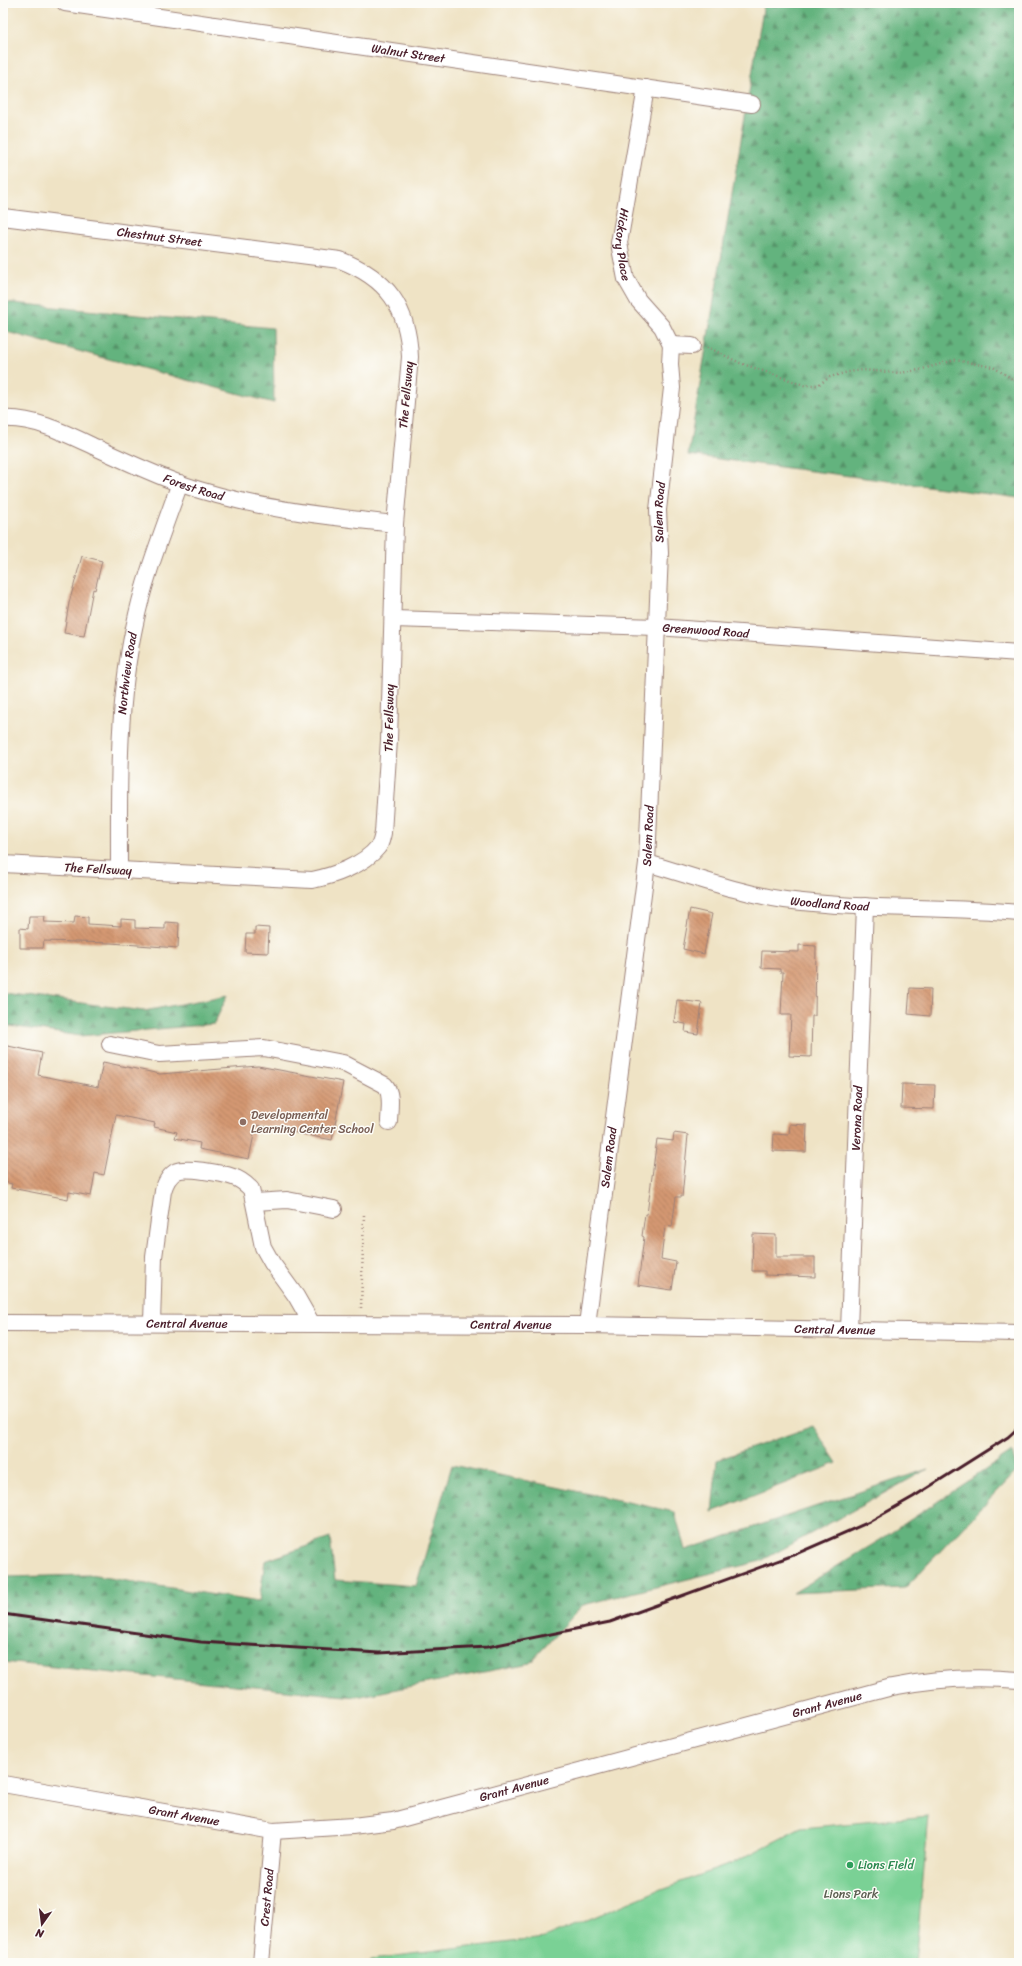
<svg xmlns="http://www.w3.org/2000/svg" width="1022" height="1966" font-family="Sriracha,sans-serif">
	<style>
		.forest { fill: url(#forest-firs); stroke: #566954 }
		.park { fill: #7ad195; stroke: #627860 }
		.building { fill: url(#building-back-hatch) }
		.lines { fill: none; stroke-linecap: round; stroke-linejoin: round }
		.minor-casing { stroke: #9c8178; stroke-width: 18 }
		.path { stroke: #9c8178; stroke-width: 2.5; stroke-dasharray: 1 3; stroke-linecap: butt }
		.minor { stroke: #fff; stroke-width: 16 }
		.rail { stroke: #4a1f2b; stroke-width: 3 }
		.education-dot { fill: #8d6e63; stroke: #fdfcf7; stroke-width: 1.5 }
		.leisure-dot { fill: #2e9e5b; stroke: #fdfcf7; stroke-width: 1.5 }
		.labels { text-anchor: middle; stroke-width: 3; stroke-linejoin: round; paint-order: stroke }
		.street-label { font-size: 12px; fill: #4a1f2b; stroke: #fdfcf7 }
		.education-label { font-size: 12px; fill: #785e54; stroke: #fdfcf7; text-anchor: start }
		.leisure-label { font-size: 12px; fill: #27864d; stroke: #fdfcf7; text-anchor: start }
		.park-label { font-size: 12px; fill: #5b5d50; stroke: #fdfcf7 }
	</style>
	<defs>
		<pattern id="forest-firs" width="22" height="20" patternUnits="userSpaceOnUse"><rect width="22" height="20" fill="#63b37e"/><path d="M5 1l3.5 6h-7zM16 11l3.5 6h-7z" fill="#549167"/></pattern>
		<pattern id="building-back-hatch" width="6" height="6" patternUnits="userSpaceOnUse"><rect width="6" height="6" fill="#d49872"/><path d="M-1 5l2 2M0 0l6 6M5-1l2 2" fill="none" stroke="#ae7b5e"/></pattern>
	</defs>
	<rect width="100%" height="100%" fill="#fdfcf7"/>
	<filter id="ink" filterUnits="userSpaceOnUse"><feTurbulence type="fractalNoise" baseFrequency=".025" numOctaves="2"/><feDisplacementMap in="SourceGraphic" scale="8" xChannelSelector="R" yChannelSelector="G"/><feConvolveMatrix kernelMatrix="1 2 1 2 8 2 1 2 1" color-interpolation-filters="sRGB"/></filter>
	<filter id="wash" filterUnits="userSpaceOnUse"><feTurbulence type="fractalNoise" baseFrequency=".012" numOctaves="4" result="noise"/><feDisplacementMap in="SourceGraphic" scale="16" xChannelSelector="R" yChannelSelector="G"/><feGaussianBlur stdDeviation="0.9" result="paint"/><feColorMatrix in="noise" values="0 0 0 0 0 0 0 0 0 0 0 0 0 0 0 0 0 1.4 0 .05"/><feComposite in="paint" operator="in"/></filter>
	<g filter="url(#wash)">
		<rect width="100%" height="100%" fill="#efe3c5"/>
		<g class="forest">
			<path d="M 764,3 L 1019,3 L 1019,498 L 688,455 Z"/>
			<path d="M 3,302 L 273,328 L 274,403 L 3,331 Z"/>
			<path d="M 3,993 L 144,1011 L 228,995 L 214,1024 L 80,1036 L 3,1025 Z"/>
			<path d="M 813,1426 L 837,1463 L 712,1512 L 717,1460 Z"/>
			<path d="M 1012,1452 L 1017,1471 L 905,1588 L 793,1593 L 880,1540 Z"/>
			<path d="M 452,1465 L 675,1512 L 685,1550 L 928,1469 L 761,1561 L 583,1605 L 530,1663 L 356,1697 L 3,1662 L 3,1577 L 90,1575 L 259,1602 L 265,1561 L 330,1538 L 335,1580 L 416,1586 Z"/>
		</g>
		<path class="park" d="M 929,1816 L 915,1963 L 370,1963 L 371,1959 L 544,1938 L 661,1889 L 731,1864 L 801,1828 Z"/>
		<g id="blocks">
			<g class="building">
				<path d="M 82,556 L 102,561 L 95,590 L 93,589 L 84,636 L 64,633 L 69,603 Z"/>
				<path d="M 690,909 L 712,914 L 704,954 L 683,949 Z"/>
				<path d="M 29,916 L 45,916 L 44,922 L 74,923 L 75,916 L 88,917 L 88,924 L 121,926 L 121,919 L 135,920 L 135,928 L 165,929 L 165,922 L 179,923 L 178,948 L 111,943 L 44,941 L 43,948 L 20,948 L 20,928 L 28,929 Z"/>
				<path d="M 255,927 L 269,928 L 268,953 L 245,952 L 246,934 L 255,934 Z"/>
				<path d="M 799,945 L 816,946 L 815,1016 L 812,1016 L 811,1057 L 789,1056 L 791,1015 L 781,1015 L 783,972 L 780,972 L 780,969 L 761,968 L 762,951 L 799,952 Z"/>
				<path d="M 910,988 L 931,989 L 930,1016 L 908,1014 Z"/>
				<path d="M 677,1000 L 702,1003 L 698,1034 L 685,1032 L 686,1024 L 674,1022 Z"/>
				<path d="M 3,1045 L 42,1053 L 38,1075 L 98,1087 L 103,1062 L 160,1074 L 258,1066 L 343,1082 L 332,1140 L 256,1125 L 249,1159 L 199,1149 L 200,1143 L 175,1138 L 177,1132 L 154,1127 L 155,1123 L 116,1115 L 104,1175 L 95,1173 L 91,1196 L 69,1192 L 68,1199 L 11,1188 L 12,1184 L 4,1182 L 6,1176 L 3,1176 Z"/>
				<path d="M 902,1084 L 935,1085 L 934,1109 L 901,1108 Z"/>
				<path d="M 790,1124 L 807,1125 L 806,1152 L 773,1151 L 774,1134 L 789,1135 Z"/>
				<path d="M 674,1133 L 688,1135 L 682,1197 L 676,1197 L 672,1227 L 665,1226 L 661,1259 L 676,1262 L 672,1290 L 638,1285 L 644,1237 L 642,1236 L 645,1214 L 647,1214 L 657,1139 L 673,1141 Z"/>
				<path d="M 753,1234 L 776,1235 L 776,1257 L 815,1257 L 815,1277 L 765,1275 L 765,1271 L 752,1271 Z"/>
			</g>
		</g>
	</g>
	<g filter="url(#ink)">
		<use href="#blocks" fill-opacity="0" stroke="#9c8178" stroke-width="1"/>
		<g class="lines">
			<g class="minor-casing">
				<g id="minor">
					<path id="s1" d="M 65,3 L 752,104"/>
					<path id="s2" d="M 646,88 L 619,243 L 626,279 L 638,300 L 662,327 L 671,345 L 692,346"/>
					<path id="s3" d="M 3,217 L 340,260 C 387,278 408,307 410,357 L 395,524 L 389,740 L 383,833 C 382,837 381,844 378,847 C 364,865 333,876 312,880 L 3,864"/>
					<path id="s4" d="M 3,419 C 35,417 69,435 97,448 C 125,461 153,474 181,484 C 250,508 322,516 395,524"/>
					<path id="s5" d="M 393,619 L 657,627 L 1019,653"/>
					<path id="s6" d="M 647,863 C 692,876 738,893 785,900 C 862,910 941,906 1019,913"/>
					<path id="s7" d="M 119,870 C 119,789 117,707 134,628 C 144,578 163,531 180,483"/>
					<path d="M 110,1044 L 159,1054 L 264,1048 L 343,1063 L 385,1085 C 393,1094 389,1111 389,1122"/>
					<path d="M 255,1202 L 287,1200 L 334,1209"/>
					<path id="s8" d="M 3,1323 L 587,1325 L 1019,1333"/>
					<path d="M 152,1323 L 154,1257 L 163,1191 C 165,1184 169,1175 177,1171 C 186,1167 222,1173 233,1177 C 240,1179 246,1184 251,1189 L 263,1247 L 272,1263 L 296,1296 L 312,1324"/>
					<path id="s9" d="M 587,1325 L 647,863 L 660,553 L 658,510 L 672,388 L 670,364 L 671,345"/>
					<path id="s10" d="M 849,1330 L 865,906"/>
					<path id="s11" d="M 3,1784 L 273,1831 L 353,1826 L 393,1821 L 892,1687 C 935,1678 975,1676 1019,1680"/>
					<path id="s12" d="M 261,1963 L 273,1831"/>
				</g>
			</g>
			<g class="path">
				<path d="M 707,347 L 740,363 L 804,385 L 818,385 L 830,377 L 848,372 L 863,370 L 900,373 L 919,370 L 955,360 L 993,367 L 1019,383"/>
				<path d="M 361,1308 L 364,1214"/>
			</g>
			<use href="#minor" class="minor"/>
			<path class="rail" d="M 3,1614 L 201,1642 L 379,1653 L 487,1647 L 610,1622 L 791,1556 L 869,1522 L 913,1497 L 1008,1437 L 1019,1427"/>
		</g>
	</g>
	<circle class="education-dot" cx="243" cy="1122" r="4"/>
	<circle class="leisure-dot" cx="850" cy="1865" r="4"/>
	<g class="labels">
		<g class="street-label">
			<text dy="4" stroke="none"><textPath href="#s1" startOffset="347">Walnut Street</textPath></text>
			<text dy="4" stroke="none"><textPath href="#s3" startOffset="158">Chestnut Street</textPath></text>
			<text dy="4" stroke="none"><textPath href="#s2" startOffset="159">Hickory Place</textPath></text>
			<text transform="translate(406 395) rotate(-85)" y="4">The Fellsway</text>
			<text dy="4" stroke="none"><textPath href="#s4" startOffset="204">Forest Road</textPath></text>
			<text dy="4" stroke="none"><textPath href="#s9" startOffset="817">Salem Road</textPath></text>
			<text dy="4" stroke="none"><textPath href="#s5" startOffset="313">Greenwood Road</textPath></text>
			<text dy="4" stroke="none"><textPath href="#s7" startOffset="197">Northview Road</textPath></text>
			<text transform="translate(389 718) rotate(-89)" y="4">The Fellsway</text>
			<text dy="4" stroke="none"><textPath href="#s9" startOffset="493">Salem Road</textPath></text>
			<text transform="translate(98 869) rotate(3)" y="4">The Fellsway</text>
			<text dy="4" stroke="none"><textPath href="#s6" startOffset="188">Woodland Road</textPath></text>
			<text dy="4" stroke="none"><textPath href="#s10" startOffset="212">Verona Road</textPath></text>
			<text dy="4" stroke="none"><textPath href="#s9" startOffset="169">Salem Road</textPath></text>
			<text dy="4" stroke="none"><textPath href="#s8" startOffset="184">Central Avenue</textPath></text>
			<text dy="4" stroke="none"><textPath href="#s8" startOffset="508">Central Avenue</textPath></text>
			<text dy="4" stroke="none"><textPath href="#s8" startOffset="832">Central Avenue</textPath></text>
			<text dy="4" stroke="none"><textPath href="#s11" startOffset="844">Grant Avenue</textPath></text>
			<text dy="4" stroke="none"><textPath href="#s11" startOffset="520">Grant Avenue</textPath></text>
			<text dy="4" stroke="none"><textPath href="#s11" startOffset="184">Grant Avenue</textPath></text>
			<text dy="4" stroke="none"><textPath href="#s12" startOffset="66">Crest Road</textPath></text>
		</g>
		<g class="education-label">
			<text x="251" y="1119">Developmental<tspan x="251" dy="14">Learning Center School</tspan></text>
		</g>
		<g class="leisure-label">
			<text x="858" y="1869">Lions Field</text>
		</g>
		<g class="park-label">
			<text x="851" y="1898">Lions Park</text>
		</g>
	</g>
	<rect width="1022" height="1966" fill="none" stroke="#fdfcf7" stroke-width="16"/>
	<g transform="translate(42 1924) rotate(194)" stroke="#fdfcf7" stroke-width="3" paint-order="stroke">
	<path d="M0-3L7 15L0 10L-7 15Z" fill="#4a1f2b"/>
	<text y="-6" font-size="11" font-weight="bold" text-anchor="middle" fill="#4a1f2b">N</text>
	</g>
</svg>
